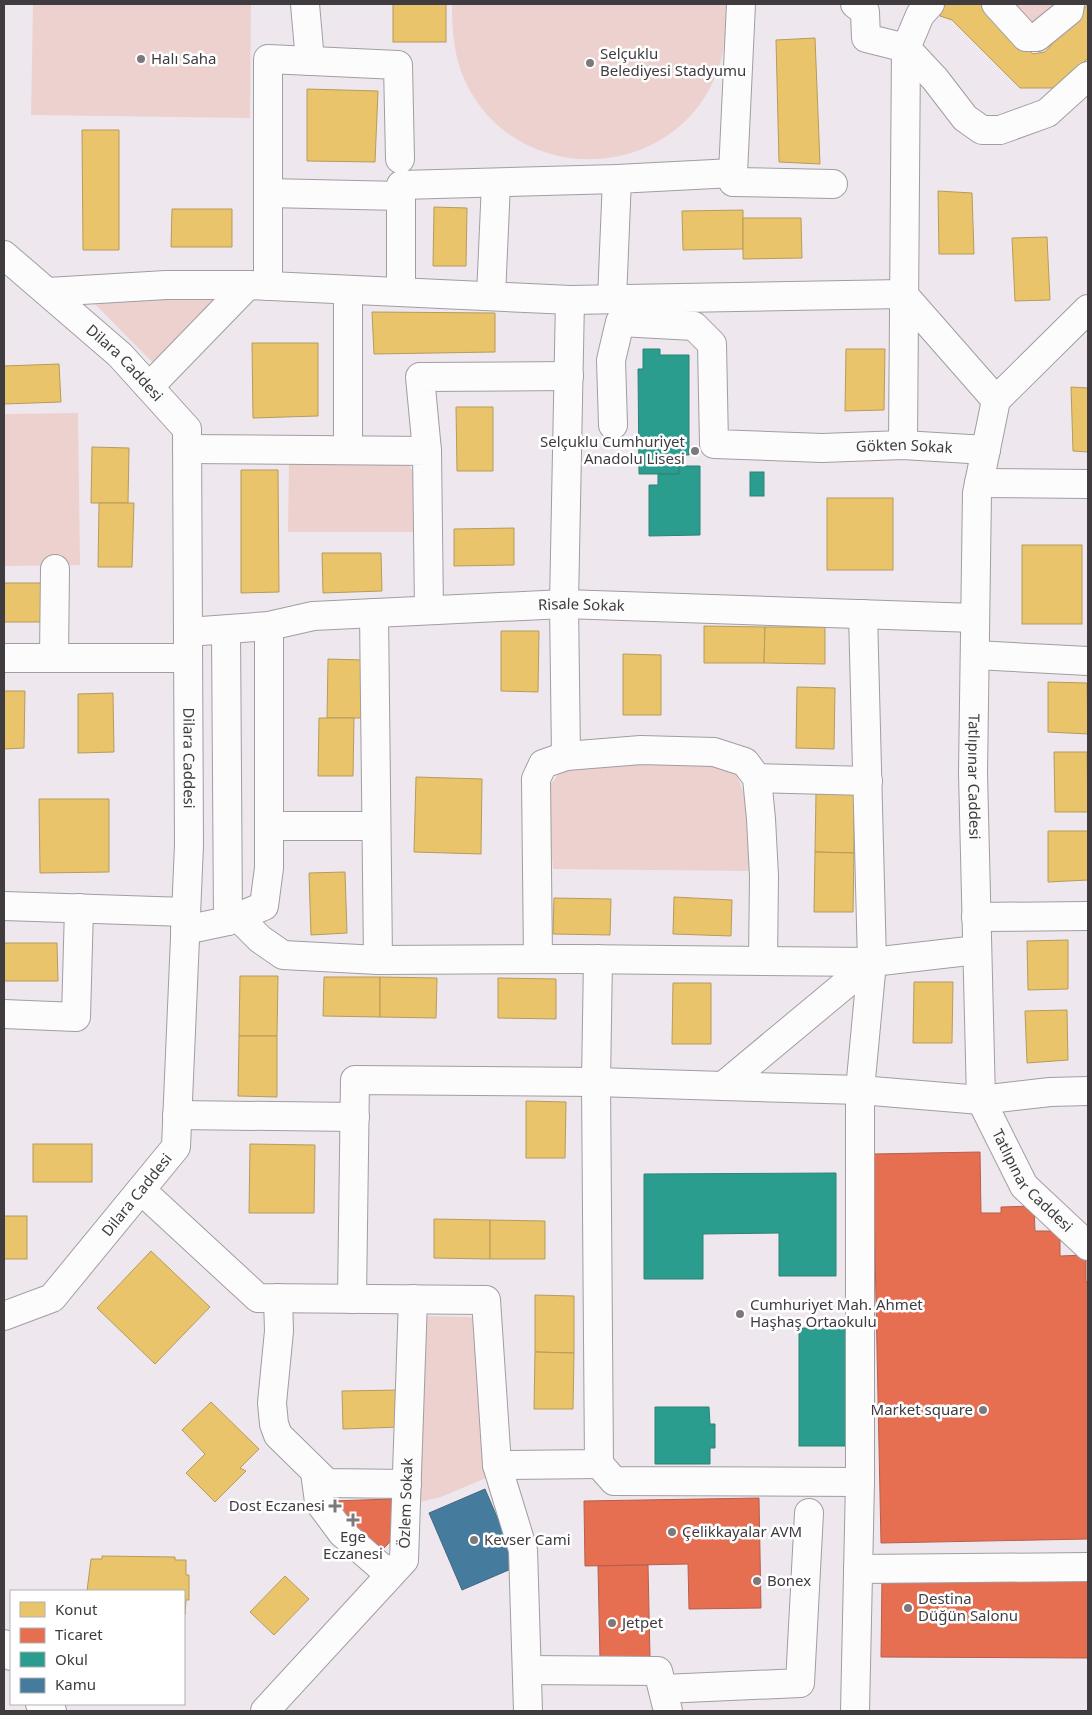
<svg xmlns="http://www.w3.org/2000/svg" width="1092" height="1715" font-family="'Noto Sans',sans-serif">
	<style>
		.green { fill: #ecd1cf }
		.homes { fill: #e9c46a; stroke: #b69b5d }
		.shops { fill: #e76f51; stroke: #b55f4c }
		.schools { fill: #2a9d8f; stroke: #308077 }
		.public { fill: #457b9d; stroke: #436881 }
		.lines { fill: none; stroke-linecap: round; stroke-linejoin: round }
		.minor-casing { stroke: #a19da1; stroke-width: 30 }
		.minor { stroke: #fcfcfc; stroke-width: 28 }
		.poi-dot { fill: #7c787c; stroke: #fff; stroke-width: 2 }
		.labels { text-anchor: middle; stroke-width: 5; stroke-linejoin: round; paint-order: stroke }
		.poi-label { font-size: 15px; fill: #3f3b3f; stroke: #fff; text-anchor: start }
		.street-label { font-size: 15px; fill: #3f3b3f; stroke: #fff }
	</style>
	<rect width="100%" height="100%" fill="#eee8ee"/>
	<g class="green">
		<path d="M 33,4 L 251,4 L 250,118 L 31,115 Z"/>
		<path d="M 452,4 L 726,4 C 726,25 726,47 719,67 C 680,183 517,192 465,81 C 454,57 452,31 452,4 Z"/>
		<path d="M 1007,4 L 1061,4 L 1041,26 L 1022,20 Z"/>
		<path d="M 224,296 L 154,364 L 90,299 Z"/>
		<path d="M 78,413 L 80,565 L 4,566 L 4,414 Z"/>
		<path d="M 289,460 L 405,460 L 417,477 L 418,532 L 288,532 Z"/>
		<path d="M 698,759 L 736,772 L 752,817 L 750,871 L 553,869 L 547,789 L 564,767 Z"/>
		<path d="M 425,1316 L 471,1317 L 478,1329 L 486,1478 L 441,1497 L 420,1502 L 418,1321 Z"/>
	</g>
	<g class="homes">
		<rect x="393" y="4" width="53" height="38"/>
		<path d="M 946,4 L 983,4 L 1033,54 L 1045,52 L 1088,4 L 1088,58 L 1059,88 L 1020,88 L 952,20 L 940,16 L 941,8 Z"/>
		<path d="M 815,38 L 820,164 L 779,162 L 776,40 Z"/>
		<path d="M 307,89 L 378,91 L 375,162 L 307,161 Z"/>
		<path d="M 82,130 L 119,130 L 119,250 L 83,250 Z"/>
		<path d="M 938,191 L 972,193 L 974,254 L 939,254 Z"/>
		<path d="M 434,207 L 467,208 L 466,266 L 433,266 Z"/>
		<path d="M 172,209 L 232,209 L 232,247 L 171,247 Z"/>
		<path d="M 743,210 L 743,249 L 683,250 L 682,211 Z"/>
		<path d="M 743,218 L 801,218 L 802,258 L 743,259 Z"/>
		<path d="M 1047,237 L 1050,300 L 1015,301 L 1012,238 Z"/>
		<path d="M 372,312 L 495,313 L 495,352 L 374,354 Z"/>
		<path d="M 252,343 L 318,343 L 318,416 L 253,418 Z"/>
		<path d="M 846,349 L 885,349 L 884,410 L 845,411 Z"/>
		<path d="M 59,364 L 61,402 L 4,404 L 4,366 Z"/>
		<path d="M 1071,387 L 1088,388 L 1088,452 L 1073,451 Z"/>
		<path d="M 456,407 L 493,407 L 493,471 L 457,471 Z"/>
		<path d="M 92,447 L 129,448 L 128,503 L 91,503 Z"/>
		<path d="M 241,470 L 278,470 L 279,592 L 241,593 Z"/>
		<rect x="827" y="498" width="66" height="72"/>
		<path d="M 99,503 L 134,503 L 132,567 L 98,567 Z"/>
		<path d="M 514,528 L 514,565 L 454,566 L 454,529 Z"/>
		<rect x="1022" y="545" width="60" height="79"/>
		<path d="M 322,553 L 381,553 L 382,591 L 323,593 Z"/>
		<path d="M 4,583 L 47,583 L 48,622 L 4,622 Z"/>
		<path d="M 704,626 L 765,627 L 764,663 L 704,663 Z"/>
		<path d="M 765,627 L 825,627 L 825,664 L 764,663 Z"/>
		<path d="M 501,631 L 539,631 L 538,692 L 501,691 Z"/>
		<path d="M 623,654 L 661,655 L 661,715 L 623,715 Z"/>
		<path d="M 328,659 L 363,660 L 362,718 L 327,718 Z"/>
		<path d="M 1048,682 L 1087,683 L 1088,734 L 1048,732 Z"/>
		<path d="M 797,687 L 835,688 L 834,749 L 796,748 Z"/>
		<path d="M 4,691 L 25,691 L 24,748 L 4,749 Z"/>
		<path d="M 113,693 L 114,752 L 78,753 L 78,694 Z"/>
		<path d="M 319,718 L 354,718 L 353,776 L 318,776 Z"/>
		<path d="M 1054,752 L 1087,752 L 1088,812 L 1055,812 Z"/>
		<path d="M 416,777 L 482,779 L 481,854 L 414,852 Z"/>
		<path d="M 816,793 L 854,793 L 854,853 L 815,852 Z"/>
		<path d="M 39,799 L 109,799 L 109,872 L 40,873 Z"/>
		<path d="M 1048,831 L 1088,831 L 1088,880 L 1048,882 Z"/>
		<path d="M 815,852 L 854,853 L 853,912 L 814,912 Z"/>
		<path d="M 345,872 L 347,933 L 311,935 L 309,873 Z"/>
		<path d="M 674,897 L 732,900 L 731,936 L 673,934 Z"/>
		<path d="M 554,898 L 611,899 L 610,935 L 553,934 Z"/>
		<path d="M 1068,940 L 1068,989 L 1028,990 L 1027,941 Z"/>
		<path d="M 4,943 L 57,943 L 58,981 L 4,981 Z"/>
		<path d="M 240,976 L 278,976 L 277,1036 L 239,1036 Z"/>
		<path d="M 324,977 L 380,977 L 380,1017 L 323,1016 Z"/>
		<path d="M 380,977 L 437,978 L 436,1018 L 380,1017 Z"/>
		<path d="M 498,978 L 556,979 L 556,1019 L 498,1018 Z"/>
		<path d="M 914,982 L 953,982 L 952,1043 L 913,1043 Z"/>
		<path d="M 673,983 L 711,983 L 711,1044 L 672,1044 Z"/>
		<path d="M 1067,1010 L 1068,1060 L 1027,1063 L 1025,1011 Z"/>
		<path d="M 239,1036 L 277,1036 L 277,1097 L 238,1096 Z"/>
		<path d="M 526,1101 L 566,1102 L 565,1158 L 526,1158 Z"/>
		<rect x="33" y="1144" width="59" height="38"/>
		<path d="M 250,1144 L 315,1145 L 314,1213 L 249,1213 Z"/>
		<rect x="4" y="1216" width="23" height="43"/>
		<path d="M 434,1219 L 490,1220 L 490,1259 L 434,1258 Z"/>
		<path d="M 490,1220 L 545,1221 L 545,1259 L 490,1259 Z"/>
		<path d="M 151,1251 L 210,1307 L 155,1364 L 97,1308 Z"/>
		<path d="M 535,1295 L 574,1296 L 574,1353 L 535,1352 Z"/>
		<path d="M 535,1352 L 574,1353 L 573,1409 L 534,1409 Z"/>
		<path d="M 401,1390 L 402,1427 L 343,1429 L 342,1391 Z"/>
		<path d="M 211,1402 L 259,1449 L 240,1468 L 246,1471 L 215,1502 L 186,1473 L 205,1454 L 182,1430 Z"/>
		<path d="M 102,1556 L 175,1557 L 175,1560 L 186,1560 L 186,1575 L 189,1575 L 189,1600 L 186,1600 L 185,1615 L 184,1591 L 87,1591 L 91,1559 L 102,1559 Z"/>
		<path d="M 285,1576 L 309,1599 L 274,1635 L 250,1612 Z"/>
	</g>
	<g class="shops">
		<path d="M 980,1152 L 981,1213 L 1001,1213 L 1001,1207 L 1034,1206 L 1035,1231 L 1060,1231 L 1060,1256 L 1086,1255 L 1086,1282 L 1088,1282 L 1088,1539 L 881,1543 L 873,1154 Z"/>
		<path d="M 759,1498 L 761,1608 L 689,1609 L 688,1564 L 585,1566 L 584,1501 Z"/>
		<path d="M 392,1499 L 394,1538 L 380,1552 L 329,1506 L 331,1501 Z"/>
		<path d="M 648,1565 L 650,1658 L 600,1659 L 598,1566 Z"/>
		<path d="M 882,1575 L 1088,1576 L 1088,1658 L 881,1657 Z"/>
	</g>
	<g class="schools">
		<path d="M 643,349 L 660,349 L 660,355 L 689,355 L 689,455 L 679,455 L 679,474 L 639,474 L 638,369 L 643,369 Z"/>
		<path d="M 679,466 L 700,466 L 700,535 L 649,536 L 649,485 L 658,485 L 658,474 L 679,474 Z"/>
		<rect x="750" y="472" width="14" height="24"/>
		<path d="M 836,1173 L 836,1276 L 779,1276 L 779,1233 L 703,1234 L 703,1279 L 644,1279 L 644,1174 Z"/>
		<rect x="799" y="1328" width="50" height="118"/>
		<path d="M 655,1407 L 709,1407 L 710,1424 L 715,1424 L 715,1448 L 710,1448 L 710,1464 L 655,1464 Z"/>
	</g>
	<path class="public" d="M 485,1489 L 518,1566 L 462,1590 L 429,1513 Z"/>
	<g class="lines">
		<g class="minor-casing">
			<g id="minor">
				<path d="M 305,4 L 310,61"/>
				<path d="M 855,4 L 865,12 L 866,38 L 906,48 L 935,79 L 965,118 L 982,130 L 1000,130 L 1047,113 L 1088,76"/>
				<path d="M 996,4 L 1026,37 L 1037,37 L 1069,11 L 1070,4"/>
				<path d="M 733,173 L 741,4"/>
				<path d="M 268,193 L 401,196 L 401,292"/>
				<path d="M 401,196 L 401,185 L 617,179 L 733,173 L 733,182 L 833,184"/>
				<path id="s1" d="M 4,255 L 120,355 L 187,429 L 189,845 L 176,1147 L 52,1298 L 4,1316"/>
				<path d="M 268,286 L 268,59 L 398,65 L 400,159"/>
				<path d="M 348,290 L 348,450"/>
				<path d="M 48,292 L 166,285 L 248,285"/>
				<path d="M 491,296 L 496,183"/>
				<path d="M 612,299 L 617,179"/>
				<path id="s2" d="M 1088,309 L 996,400 L 977,493 L 973,773 L 981,1100 L 1024,1186 L 1088,1246"/>
				<path d="M 149,387 L 248,285 L 570,300 L 903,294 L 996,400"/>
				<path id="s3" d="M 613,425 L 611,360 L 620,322 L 694,326 L 712,344 L 714,444 L 822,448 L 903,445 L 986,450"/>
				<path d="M 903,445 L 906,48 L 920,15 L 930,4"/>
				<path d="M 187,449 L 427,451 L 429,610"/>
				<path d="M 427,451 L 420,377 L 569,376"/>
				<path d="M 979,483 L 1088,484"/>
				<path d="M 374,613 L 378,960"/>
				<path d="M 226,630 L 228,921"/>
				<path id="s4" d="M 188,632 L 269,626 L 313,616 L 564,604 L 975,618"/>
				<path d="M 975,655 L 1088,661"/>
				<path d="M 4,658 L 188,658"/>
				<path d="M 54,658 L 55,569"/>
				<path d="M 566,756 L 564,604 L 570,300"/>
				<path d="M 757,778 L 868,781"/>
				<path d="M 269,826 L 376,826"/>
				<path d="M 4,906 L 186,912"/>
				<path d="M 238,917 L 260,939 L 283,955 L 378,960 L 576,959 L 872,962"/>
				<path d="M 976,917 L 1088,916"/>
				<path d="M 185,930 L 228,921 L 264,906 L 269,868 L 269,626"/>
				<path d="M 538,959 L 536,779 L 543,764 L 566,756 L 641,750 L 714,752 L 745,762 L 757,778 L 761,819 L 764,876 L 763,961"/>
				<path d="M 4,1014 L 76,1017 L 79,908"/>
				<path d="M 723,1086 L 860,1090 L 981,1100 L 1050,1092 L 1088,1091"/>
				<path d="M 177,1115 L 355,1117"/>
				<path d="M 141,1190 L 258,1298 L 486,1300 L 497,1465 L 523,1550 L 528,1711"/>
				<path d="M 278,1298 L 279,1331 L 272,1403 L 274,1424 L 278,1435 L 327,1483 L 407,1484"/>
				<path d="M 352,1299 L 355,1080 L 596,1082 L 598,959"/>
				<path d="M 599,1464 L 614,1481 L 860,1482"/>
				<path d="M 497,1465 L 599,1464 L 596,1082 L 723,1086 L 872,962 L 977,950"/>
				<path d="M 315,1472 L 319,1502 L 342,1533 L 390,1575"/>
				<path d="M 858,1569 L 1088,1567"/>
				<path d="M 4,1644 L 11,1656"/>
				<path d="M 527,1670 L 658,1671 L 668,1711"/>
				<path d="M 663,1689 L 800,1683 L 809,1513"/>
				<path d="M 40,1704 L 52,1711"/>
				<path id="s5" d="M 265,1711 L 404,1560 L 413,1299"/>
				<path d="M 855,1711 L 860,1482 L 860,1090 L 872,962 L 863,614"/>
			</g>
		</g>
		<use href="#minor" class="minor"/>
	</g>
	<g class="poi-dot">
		<circle cx="141" cy="59" r="5"/>
		<circle cx="590" cy="63" r="5"/>
		<circle cx="695" cy="451" r="5"/>
		<circle cx="740" cy="1314" r="5"/>
		<circle cx="983" cy="1410" r="5"/>
		<path d="M332.5 1498.5h5v5h5v5h-5v5h-5v-5h-5v-5h5z"/>
		<path d="M350.5 1512.5h5v5h5v5h-5v5h-5v-5h-5v-5h5z"/>
		<circle cx="672" cy="1532" r="5"/>
		<circle cx="474" cy="1540" r="5"/>
		<circle cx="757" cy="1581" r="5"/>
		<circle cx="908" cy="1608" r="5"/>
		<circle cx="612" cy="1623" r="5"/>
	</g>
	<g class="labels">
		<g class="poi-label">
			<text x="600" y="59">Selçuklu<tspan x="600" dy="17">Belediyesi Stadyumu</tspan></text>
			<text x="151" y="64">Halı Saha</text>
			<text x="685" y="447" text-anchor="end">Selçuklu Cumhuriyet<tspan x="685" dy="17">Anadolu Lisesi</tspan></text>
			<text x="750" y="1310">Cumhuriyet Mah. Ahmet<tspan x="750" dy="17">Haşhaş Ortaokulu</tspan></text>
			<text x="973" y="1415" text-anchor="end">Market square</text>
			<text x="325" y="1511" text-anchor="end">Dost Eczanesi</text>
			<text x="682" y="1537">Çelikkayalar AVM</text>
			<text x="353" y="1542" text-anchor="middle">Ege<tspan x="353" dy="17">Eczanesi</tspan></text>
			<text x="484" y="1545">Kevser Cami</text>
			<text x="767" y="1586">Bonex</text>
			<text x="918" y="1604">Destina<tspan x="918" dy="17">Düğün Salonu</tspan></text>
			<text x="622" y="1628">Jetpet</text>
		</g>
		<g class="street-label">
			<text dy="5" stroke="none"><textPath href="#s1" startOffset="162">Dilara Caddesi</textPath></text>
			<text dy="5" stroke="none"><textPath href="#s3" startOffset="494">Gökten Sokak</textPath></text>
			<text dy="5" stroke="none"><textPath href="#s4" startOffset="395">Risale Sokak</textPath></text>
			<text dy="5" stroke="none"><textPath href="#s1" startOffset="582">Dilara Caddesi</textPath></text>
			<text dy="5" stroke="none"><textPath href="#s2" startOffset="508">Tatlıpınar Caddesi</textPath></text>
			<text dy="5" stroke="none"><textPath href="#s2" startOffset="928">Tatlıpınar Caddesi</textPath></text>
			<text transform="translate(137 1195) rotate(-51)" y="5">Dilara Caddesi</text>
			<text dy="5" stroke="none"><textPath href="#s5" startOffset="262">Özlem Sokak</textPath></text>
		</g>
	</g>
	<rect width="1092" height="1715" fill="none" stroke="#3f3b3f" stroke-width="10"/>
	<rect x="10" y="1590" width="175" height="115" fill="#ffffff" stroke="#b2b1b2"/>
	<rect x="20" y="1602" width="25" height="15" fill="#e9c46a" stroke="#b2b1b2"/>
	<text x="55" y="1615" font-size="15" fill="#3f3b3f">Konut</text>
	<rect x="20" y="1628" width="25" height="15" fill="#e76f51" stroke="#b2b1b2"/>
	<text x="55" y="1640" font-size="15" fill="#3f3b3f">Ticaret</text>
	<rect x="20" y="1652" width="25" height="15" fill="#2a9d8f" stroke="#b2b1b2"/>
	<text x="55" y="1665" font-size="15" fill="#3f3b3f">Okul</text>
	<rect x="20" y="1678" width="25" height="15" fill="#457b9d" stroke="#b2b1b2"/>
	<text x="55" y="1690" font-size="15" fill="#3f3b3f">Kamu</text>
</svg>
